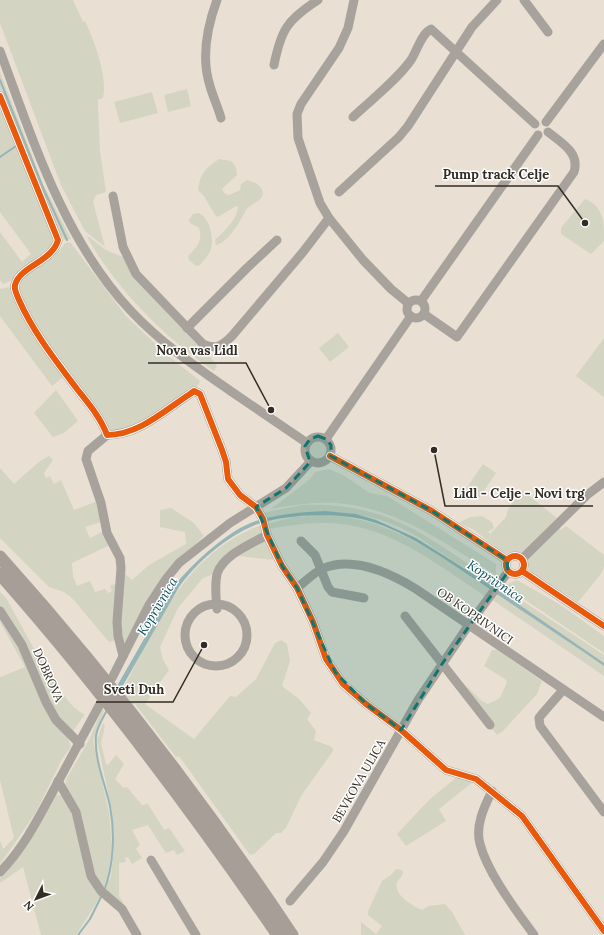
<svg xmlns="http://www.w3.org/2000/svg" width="604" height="935" font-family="Lora,serif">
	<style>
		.green { fill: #d4d4c2; fill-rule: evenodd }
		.water { fill: #97b5b6 }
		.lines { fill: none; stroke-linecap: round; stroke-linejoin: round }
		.stream { stroke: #97b5b6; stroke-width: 2 }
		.minor { stroke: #a8a29c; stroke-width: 9 }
		.highway { stroke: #a79f97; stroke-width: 13 }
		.cycleway-casing { stroke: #fff; stroke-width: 8 }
		.cycleway { stroke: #e8590c; stroke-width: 6 }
		.marked { fill: #0f766e; fill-opacity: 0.2; stroke: #0f766e; stroke-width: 3; stroke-dasharray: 8 5; stroke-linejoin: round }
		.labels { text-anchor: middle; stroke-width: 3; stroke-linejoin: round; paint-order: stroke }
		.street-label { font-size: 12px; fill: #322c24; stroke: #fff }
		.water-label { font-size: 13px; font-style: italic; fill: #0b5059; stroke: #fff }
		.leader { fill: none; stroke: #322c24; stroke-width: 1.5 }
		.callout-dot { fill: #322c24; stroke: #fff; stroke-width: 1.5 }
		.callout-label { font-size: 13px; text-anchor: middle; font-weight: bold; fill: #322c24; stroke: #fff; stroke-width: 3; stroke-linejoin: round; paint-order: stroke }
	</style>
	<rect width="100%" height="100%" fill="#e9e0d3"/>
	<g class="green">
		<path d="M 0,0 L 73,0 L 83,22 L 85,21 C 94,40 108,77 103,98 L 98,100 L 98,106 L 100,151 L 106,192 L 96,195 L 93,202 L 105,247 L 85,231 L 61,185 L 0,23 Z"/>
		<path d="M 0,72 L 43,184 L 71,239 L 65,240 L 59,233 L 0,90 Z"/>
		<path d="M 187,89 L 191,106 L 168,112 L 164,95 Z"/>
		<path d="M 152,92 L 158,113 L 120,123 L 114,102 Z"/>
		<path d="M 3,110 L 49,222 L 54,243 L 17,278 L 3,284 L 0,280 L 0,232 L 22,262 L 31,254 L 0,212 L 0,112 Z"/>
		<path d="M 219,159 L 231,161 L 236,167 L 237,175 L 222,189 L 224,193 L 229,195 L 240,190 L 241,184 L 247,180 C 253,182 262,184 263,193 C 263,201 250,204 246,210 C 241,220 228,243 216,245 L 215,240 C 224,231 237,220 238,207 L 236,206 L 218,217 L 215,215 L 204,196 L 198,190 C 200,173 206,168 219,159 Z"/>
		<path d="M 585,199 C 604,207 604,222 604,241 L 591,254 L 561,234 L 561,228 Z"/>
		<path d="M 199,213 C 210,219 214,237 211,249 C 209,255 204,260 200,265 L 196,266 L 189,260 L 188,256 C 197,247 203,241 199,228 L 190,223 L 189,220 L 193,214 Z"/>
		<path d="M 87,237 L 89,237 L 106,250 L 125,258 L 139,282 L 200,348 L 208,351 L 208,354 L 217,366 L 214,371 C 163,336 118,291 87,237 Z"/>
		<path d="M 70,242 L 126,316 L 166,354 L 200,381 L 197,387 L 160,413 L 128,428 L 111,431 L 109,429 L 33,323 L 19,289 C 25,267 54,262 65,243 Z"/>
		<path d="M 9,287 L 12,288 L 64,376 L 52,386 L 0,316 L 0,289 Z"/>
		<path d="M 338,333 L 349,347 L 330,362 L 319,348 Z"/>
		<path d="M 604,338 L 604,397 L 576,376 Z"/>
		<path d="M 56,390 L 78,421 L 64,433 L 53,437 L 34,413 Z"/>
		<circle cx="318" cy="450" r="9"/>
		<path d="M 49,456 L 53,460 L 44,473 L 46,478 L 50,476 L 54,484 L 61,480 L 74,510 L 98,501 L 110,545 L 72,563 L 73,576 L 77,586 L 90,581 L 95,592 L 105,589 L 108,593 L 112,591 L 110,586 L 117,583 L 116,640 L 109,642 L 72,598 L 64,592 L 49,587 L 0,538 L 0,468 L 14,484 L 40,461 ZM 101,522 L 102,532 L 90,538 L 85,527 Z"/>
		<path d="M 483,464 L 496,473 L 479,498 L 466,489 Z"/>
		<path d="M 329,469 L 343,475 L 370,493 L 387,496 L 496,564 L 496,575 C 446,544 395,506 334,503 C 313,502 292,505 271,509 L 309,480 L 315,472 Z"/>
		<path d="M 523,491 L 557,518 L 522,554 L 503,553 L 474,530 L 459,523 L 470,517 L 482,516 L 492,522 L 494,528 L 488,532 L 490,534 L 506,517 L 508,509 L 514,500 Z"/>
		<path d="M 302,505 C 391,502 426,537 495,582 L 492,586 C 477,574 459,565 443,554 C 433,548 424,540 413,534 C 367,508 315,508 265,519 L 264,514 L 267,512 Z"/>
		<path d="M 171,508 L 194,523 L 204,536 L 175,563 L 125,644 L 123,643 L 120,628 L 123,572 L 132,580 L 149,565 L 186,544 L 185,532 L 160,527 L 160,510 Z"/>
		<path d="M 326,515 C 393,519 436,554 490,590 L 485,596 C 435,563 385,522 323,523 C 304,523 286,526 268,529 L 266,524 L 294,517 Z"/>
		<path d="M 261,525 L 263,530 L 261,535 L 213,574 L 202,579 L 178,608 L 160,647 L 163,660 L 169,670 L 145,704 L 194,739 L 230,696 L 236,697 L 256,679 L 275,643 L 281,640 L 287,644 L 290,661 L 282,686 L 299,699 L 311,713 L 307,719 L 316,731 L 314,740 L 332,747 L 333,751 L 301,796 L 286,828 L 281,833 L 276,833 L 254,854 L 250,855 L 179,756 L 176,757 L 135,704 L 132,704 L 122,691 C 159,623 182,556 261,525 Z"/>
		<path d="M 566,526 L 604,555 L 604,567 L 601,574 L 578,602 L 530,571 L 525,557 L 558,527 L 561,530 Z"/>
		<path d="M 263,541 L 266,541 L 275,560 L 239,556 Z"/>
		<path d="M 517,580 L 559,604 L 604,636 L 604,653 L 506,587 L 508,584 Z"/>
		<path d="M 500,586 L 604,655 L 604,663 L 498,590 Z"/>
		<path d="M 0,592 L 6,598 C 19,620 64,710 85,714 L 73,731 L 60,721 L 15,627 L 0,606 Z"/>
		<path d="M 496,593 L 604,666 L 604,676 L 491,599 Z"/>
		<path d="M 0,614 L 68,738 L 71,747 L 62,759 L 35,814 L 0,864 L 0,840 L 3,849 L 14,838 L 0,780 L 0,677 L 25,667 L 0,622 Z"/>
		<path d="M 492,650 L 497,650 L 542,681 L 537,694 L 503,731 L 497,735 L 492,729 L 490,722 L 462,682 L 482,701 L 488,704 L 500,698 L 507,682 L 505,679 L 484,666 Z"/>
		<path d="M 102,709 L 104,711 L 93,741 L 109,812 L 112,848 L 108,876 L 103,890 L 94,874 L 65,786 L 67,778 L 89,740 Z"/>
		<path d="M 103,723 L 105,726 L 101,743 L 106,764 L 108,765 L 116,755 L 124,764 L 115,779 L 124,788 L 127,787 L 142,805 L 148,804 L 164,830 L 169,828 L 185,851 L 177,855 L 174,850 L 166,853 L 148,825 L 132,830 L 140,845 L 136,849 L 142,858 L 132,864 L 128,857 L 125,858 L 126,862 L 119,863 L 119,896 L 123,902 L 122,903 L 115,897 L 105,891 L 111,876 L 114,850 L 112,811 L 97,740 Z"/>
		<path d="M 457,777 L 474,781 L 439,809 L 446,821 L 406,846 L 397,834 L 430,799 Z"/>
		<path d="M 56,794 L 63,796 L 67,802 L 102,894 L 76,935 L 41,935 L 23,867 L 0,883 L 0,878 L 16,859 Z"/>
		<path d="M 396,869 L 402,870 L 403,874 C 401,877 398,880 397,882 C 393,895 413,906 422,910 L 429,906 L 445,904 L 452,912 L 465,935 L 361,935 L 361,922 L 376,934 L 382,926 L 368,915 L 368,911 L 382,881 L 391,875 Z"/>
	</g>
	<path class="water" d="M 325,511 L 356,514 L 376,520 L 416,538 L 489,584 L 604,663 L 604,666 C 562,637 519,609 476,580 C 442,558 408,532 369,521 C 339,512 284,514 255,525 C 226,537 197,562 179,587 L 121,689 L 117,686 L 175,585 C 193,563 228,530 256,521 C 278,514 302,512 325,511 Z"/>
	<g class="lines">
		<g class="stream">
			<path d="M 0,80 L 44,190 L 67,240"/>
			<path d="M 0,157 L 16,146"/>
			<path d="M 104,891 C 114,865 115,833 110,806 C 105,783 94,759 96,736 C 97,727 103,718 107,710"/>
			<path d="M 78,935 L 90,919 L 102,895"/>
		</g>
		<g class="minor">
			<path d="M 217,0 C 207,27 201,58 210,86 C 213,97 218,107 221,118"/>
			<path d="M 354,0 L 348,28 L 339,48 L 301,104 L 297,114 L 298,138 L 320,203 L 329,218 L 363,260 L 391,289 L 408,303"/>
			<path d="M 524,0 L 548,32"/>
			<path d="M 0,51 C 33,140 64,240 131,311 C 161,343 196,367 232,392 C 257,409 282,426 307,443"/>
			<path d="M 274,65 C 281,30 287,20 318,0"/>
			<path d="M 0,96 L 58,240 C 52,262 20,266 15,285 C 14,290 17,295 19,300 C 33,332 56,361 77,389 C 88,403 101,418 107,435 C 139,435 165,410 190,394 L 194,391 L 200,394 L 222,450 L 226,462 L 228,479 L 240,495 L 256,507 L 263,519 L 267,535 L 282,566 L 297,588 L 313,622 L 326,659 L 335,672 L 343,684 L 366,704 L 401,730 L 446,770 L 476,779 L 522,816 L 604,931"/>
			<path d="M 353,117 C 372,99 395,82 411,60 C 417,51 421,34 431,29 L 535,124"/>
			<path d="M 546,122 L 604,44"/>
			<path d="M 339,192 L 399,137 L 408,126 L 472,27 L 497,0"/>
			<path d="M 113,196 L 123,247 L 136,274 L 203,344 C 216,350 222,346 232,336 L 303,252 L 329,218"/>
			<circle cx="416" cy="309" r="9"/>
			<path d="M 421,301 L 538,135"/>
			<path d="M 424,314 L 457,337 L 574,172 C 580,153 562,143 548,132"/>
			<path d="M 187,328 L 247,268 L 277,240"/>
			<path d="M 107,435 L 88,451 L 86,459 L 101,503 L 107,533 L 120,558 L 121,568 L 117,622 L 118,636 L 123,656"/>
			<circle cx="318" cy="450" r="13"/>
			<path d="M 326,439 L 411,316"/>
			<path d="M 330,456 L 432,511 L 507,560"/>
			<path d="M 301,541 L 315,555 L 328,587 L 332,592 L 364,598"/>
			<circle cx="515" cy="565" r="9"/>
			<path d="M 522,559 L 587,495 L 604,482"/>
			<path d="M 522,571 L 604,626"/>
			<path d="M 297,588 C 305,582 313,573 322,569 C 353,555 390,573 416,589 L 604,717"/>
			<circle cx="216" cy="635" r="31"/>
			<path d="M 217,609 C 216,599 215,583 217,574 C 223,555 251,544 267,535"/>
			<path d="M 0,611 L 22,645 L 46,702 L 56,720 L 80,744"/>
			<path d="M 405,616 L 490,725"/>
			<path d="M 112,678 L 149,605 L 166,579 L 179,563 L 230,523 L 286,488 L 311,461"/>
			<path d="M 563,690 L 542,714 L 539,718 L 540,726 L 604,812"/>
			<path d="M 58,781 L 76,812 L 91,876 L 101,891 L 122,909 L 137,935"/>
			<path d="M 492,791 C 484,807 475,826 480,844 C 488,874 516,910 534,935"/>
			<path d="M 151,860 L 196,935"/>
			<path d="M 0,872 C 25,847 41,813 58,782 C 72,756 86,730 100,704"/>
			<path d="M 290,901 L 323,862 L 344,831 L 418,700 L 468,626 L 508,572"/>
		</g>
		<g class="highway">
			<path d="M 0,557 C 106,675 204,803 292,935"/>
			<path d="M 0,574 C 101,688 192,810 278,935"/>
		</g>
		<g class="cycleway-casing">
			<g id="cycleway">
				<path d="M 0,96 L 58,240 C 52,262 20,266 15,285 C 14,290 17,295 19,300 C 33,332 56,361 77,389 C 88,403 101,418 107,435 C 139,435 165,410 190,394 L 194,391 L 200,394 L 222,450 L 226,462 L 228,479 L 240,495 L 256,507 L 263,519 L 267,535 L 282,566 L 297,588 L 313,622 L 326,659 L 335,672 L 343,684 L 366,704 L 401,730 L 446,770 L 476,779 L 522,816 L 604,931"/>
				<path d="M 330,456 L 432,511 L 507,560"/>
				<circle cx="515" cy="565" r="9"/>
				<path d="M 522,571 L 604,626"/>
			</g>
		</g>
		<use href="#cycleway" class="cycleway"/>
	</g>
	<path class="marked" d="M 318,436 L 326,439 L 331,445 L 331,456 L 432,511 L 507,560 L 508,572 L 442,664 L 401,730 L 366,704 L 335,672 L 297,588 L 282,566 L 256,507 L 286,488 L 302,471 L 310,462 L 305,446 L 310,439 Z"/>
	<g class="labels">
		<g class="street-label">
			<text transform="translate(475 616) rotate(35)" y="4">OB KOPRIVNICI</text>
			<text transform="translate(48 675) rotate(66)" y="4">DOBROVA</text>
			<text transform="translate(359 781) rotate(-60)" y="4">BEVKOVA ULICA</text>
		</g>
		<g class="water-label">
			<text transform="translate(496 581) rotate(34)" y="5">Koprivnica</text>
			<text transform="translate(157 606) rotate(-59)" y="5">Koprivnica</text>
		</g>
	</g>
	<path class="leader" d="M585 223L558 186H435M271 410L246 363H148M434 450L445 506H593M204 645L173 702H96"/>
	<g class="callout-dot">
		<circle cx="585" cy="223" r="4"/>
		<circle cx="271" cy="410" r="4"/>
		<circle cx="434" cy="450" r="4"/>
		<circle cx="204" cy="645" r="4"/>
	</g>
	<g class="callout-label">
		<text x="496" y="179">Pump track Celje</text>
		<text x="197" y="355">Nova vas Lidl</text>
		<text x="519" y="498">Lidl - Celje - Novi trg</text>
		<text x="134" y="694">Sveti Duh</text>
	</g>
	<g transform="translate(36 899) rotate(228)" stroke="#ffffff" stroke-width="3" paint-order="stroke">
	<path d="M0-3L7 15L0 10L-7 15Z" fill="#322c24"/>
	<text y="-6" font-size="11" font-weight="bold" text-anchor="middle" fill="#322c24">N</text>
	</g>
</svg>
